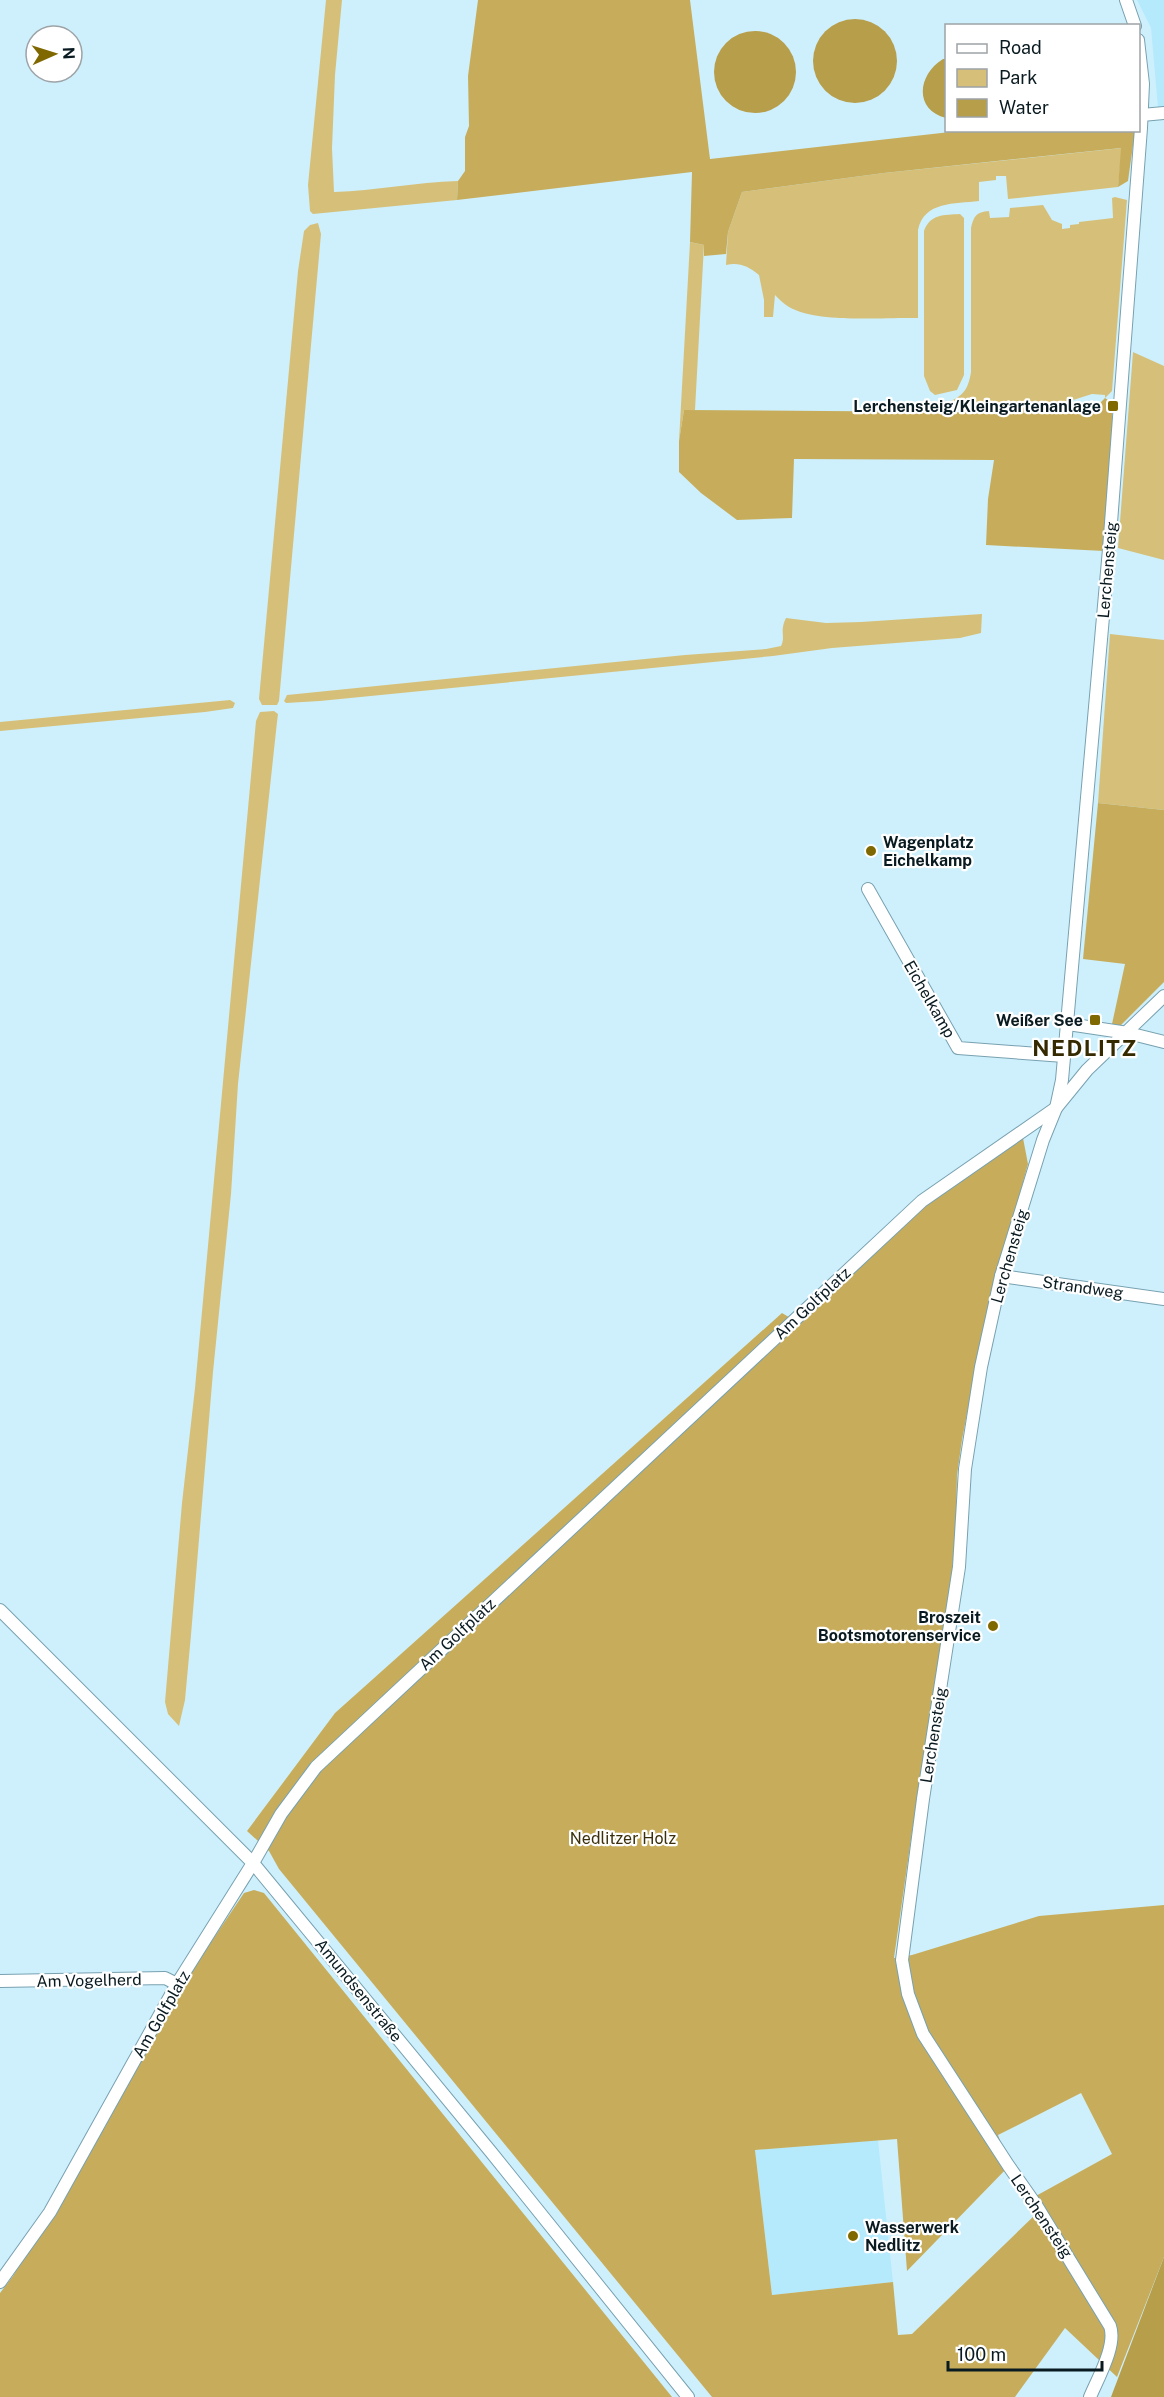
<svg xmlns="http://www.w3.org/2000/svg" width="1164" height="2397" font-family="'Public Sans',sans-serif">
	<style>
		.built { fill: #b5eafd }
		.green { fill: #d6c079 }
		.forest { fill: #c7ad5b; fill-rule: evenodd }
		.water { fill: #b79e4b }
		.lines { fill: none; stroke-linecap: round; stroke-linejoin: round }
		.minor-casing { stroke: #78a1b0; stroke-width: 14 }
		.minor { stroke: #fff; stroke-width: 12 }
		.poi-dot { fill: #806800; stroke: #fff; stroke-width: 2 }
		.labels { text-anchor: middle; stroke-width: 4.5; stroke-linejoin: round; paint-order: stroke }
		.poi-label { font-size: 16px; font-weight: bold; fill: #091a20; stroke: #fff; text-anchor: end }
		.street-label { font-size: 16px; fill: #091a20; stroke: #fff }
		.park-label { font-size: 16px; fill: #3b300b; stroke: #fff }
		.district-label { font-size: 22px; font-weight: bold; letter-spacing: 1.5px; fill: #352900; stroke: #fff }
	</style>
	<rect width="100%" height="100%" fill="#cef0fd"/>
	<g class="built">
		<path d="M 1137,0 L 1164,0 L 1164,107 L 1158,108 L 1151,28 Z"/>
		<path d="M 878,2140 L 893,2282 L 772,2295 L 755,2150 Z"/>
	</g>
	<g class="green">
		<path d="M 326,0 L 342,0 L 335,75 L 332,148 L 334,192 C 375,191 416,182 458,181 L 457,200 L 313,214 L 310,211 L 308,185 Z"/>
		<path d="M 1122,148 L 1118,187 L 1008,199 L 1006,176 L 996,176 L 996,180 L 979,182 L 979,201 C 955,204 924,201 918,230 L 918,318 C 883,317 819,324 789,307 C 784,304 779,299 775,295 L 773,317 L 764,317 L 764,300 L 759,275 C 748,266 739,262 726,265 L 728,232 L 742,192 L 884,173 Z"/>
		<path d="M 1115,197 L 1127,200 L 1112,391 L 1105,398 L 1105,395 L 1092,394 L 1070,401 L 1064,412 L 983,412 L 975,405 L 944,404 C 962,397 968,391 971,372 L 971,228 C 974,216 976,212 989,211 L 990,218 L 1009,217 L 1010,208 L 1043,205 L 1052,220 L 1062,224 L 1062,229 L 1070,228 L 1070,225 L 1079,224 L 1079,222 L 1113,218 L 1112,198 Z"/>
		<path d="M 960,214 L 964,218 L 964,375 L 957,390 L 935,395 L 930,391 L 924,376 L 924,231 C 930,214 944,215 960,214 Z"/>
		<path d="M 318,223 L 321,234 L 279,701 L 277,705 L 262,705 L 259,699 L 298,271 L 304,231 L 310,225 Z"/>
		<path d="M 690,242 L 704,245 L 695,410 L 684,410 L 679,441 Z"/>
		<path d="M 1133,352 L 1164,366 L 1164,560 L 1118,548 Z"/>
		<path d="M 982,614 L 981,633 L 960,638 L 832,648 L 773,656 L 320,701 L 286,703 L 284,701 L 287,695 L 685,655 L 766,649 L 781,646 C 786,636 779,632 786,618 L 826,623 L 861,622 Z"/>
		<path d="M 1110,634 L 1164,640 L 1164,810 L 1098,803 Z"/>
		<path d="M 230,700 L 235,703 L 233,708 L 205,712 L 0,731 L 0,722 Z"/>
		<path d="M 274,711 L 278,714 L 277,722 L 238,1084 L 231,1194 L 213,1372 L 191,1635 L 185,1700 L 179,1726 L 168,1714 L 165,1702 L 182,1503 L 195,1388 L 256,721 L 260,712 Z"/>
	</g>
	<g class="forest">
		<path d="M 478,0 L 690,0 L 710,159 L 959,131 L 1135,131 L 1128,181 L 1118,187 L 1121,148 L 884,173 L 742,192 L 728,232 L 726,254 L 704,256 L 704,245 L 690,242 L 692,172 L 457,200 L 458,181 L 465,171 L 465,137 L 469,126 L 468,76 Z"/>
		<path d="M 1105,398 L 1111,402 L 1113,425 L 1104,551 L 986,545 L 988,499 L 994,460 L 794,459 L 792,518 L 737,520 L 701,493 L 679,472 L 679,441 L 684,410 L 1090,413 Z"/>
		<path d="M 1098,803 L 1164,810 L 1164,982 L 1120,1026 L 1112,1024 L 1125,964 L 1083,959 Z"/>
		<path d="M 1023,1138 L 1028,1164 L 984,1324 L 962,1440 L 957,1475 L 956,1522 L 946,1647 L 917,1797 L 894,1958 L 912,1955 L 1039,1916 L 1164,1905 L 1164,2257 L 1117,2377 L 1065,2328 L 1015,2397 L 712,2397 L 279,1869 L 269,1851 L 247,1831 L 335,1713 L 782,1313 L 797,1322 L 911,1216 ZM 1081,2093 L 1112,2154 L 1034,2197 L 1036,2214 L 912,2334 L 898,2335 L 893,2282 L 772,2295 L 755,2150 L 897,2139 L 907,2271 L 1009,2166 L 998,2135 Z"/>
		<path d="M 254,1890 L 264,1893 L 672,2397 L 0,2397 L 0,2293 L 13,2276 L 199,1960 L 244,1893 Z"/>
	</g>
	<g class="water">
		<circle cx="855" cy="61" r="42"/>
		<circle cx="755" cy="72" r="41"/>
		<path d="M 943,59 L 946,59 L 946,118 C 914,110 917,75 943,59 Z"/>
		<path d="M 1164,2257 L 1164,2397 L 1111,2397 Z"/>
	</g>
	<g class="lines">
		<g class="minor-casing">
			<g id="minor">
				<path d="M 1126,0 L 1135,26"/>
				<path d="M 1142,115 L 1164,113"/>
				<path d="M 868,889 L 958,1048 L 1064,1056"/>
				<path d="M 1068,1024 L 1128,1033 L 1164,1042"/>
				<path d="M 1001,1276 L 1164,1299"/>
				<path d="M 0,1610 L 253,1863 L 491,2152 L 688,2397"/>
				<path d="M 0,1981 L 165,1978 L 177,1984"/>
				<path d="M 0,2282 L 50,2212 L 177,1984 L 253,1863 L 281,1814 L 316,1767 L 922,1201 L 1056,1108 L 1087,1070 L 1164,996"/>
				<path d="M 1090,2397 C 1098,2378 1117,2345 1110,2326 L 1036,2205 L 1008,2165 L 923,2034 L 908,1994 L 902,1960 L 923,1799 L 959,1567 L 965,1469 L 981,1367 L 1001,1276 L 1043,1140 L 1056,1108 L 1062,1080 L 1109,549 L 1141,128 L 1143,84 L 1138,40"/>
			</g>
		</g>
		<use href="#minor" class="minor"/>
	</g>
	<g class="poi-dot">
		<rect x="1107" y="400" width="12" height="12" rx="3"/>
		<circle cx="871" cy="851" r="6"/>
		<rect x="1089" y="1014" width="12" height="12" rx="3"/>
		<circle cx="993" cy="1626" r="6"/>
		<circle cx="853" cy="2236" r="6"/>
	</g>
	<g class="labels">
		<g class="poi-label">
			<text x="1101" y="412">Lerchensteig/Kleingartenanlage</text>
			<text x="883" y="848" text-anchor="start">Wagenplatz<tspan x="883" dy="18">Eichelkamp</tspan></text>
			<text x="1083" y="1026">Weißer See</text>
			<text x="981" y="1623">Broszeit<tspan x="981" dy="18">Bootsmotorenservice</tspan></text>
			<text x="865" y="2233" text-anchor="start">Wasserwerk<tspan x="865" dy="18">Nedlitz</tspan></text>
		</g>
		<g class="street-label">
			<text transform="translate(1107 570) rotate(-85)" y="6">Lerchensteig</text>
			<text transform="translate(930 999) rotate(60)" y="6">Eichelkamp</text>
			<text transform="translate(1009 1256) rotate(-74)" y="6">Lerchensteig</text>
			<text transform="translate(1083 1287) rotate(8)" y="6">Strandweg</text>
			<text transform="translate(812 1303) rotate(-43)" y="6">Am Golfplatz</text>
			<text transform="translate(457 1634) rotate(-43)" y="6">Am Golfplatz</text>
			<text transform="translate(933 1735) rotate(-81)" y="6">Lerchensteig</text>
			<text transform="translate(89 1980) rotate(-1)" y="6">Am Vogelherd</text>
			<text transform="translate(359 1990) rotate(51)" y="6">Amundsenstraße</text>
			<text transform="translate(161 2014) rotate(-60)" y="6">Am Golfplatz</text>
			<text transform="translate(1042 2216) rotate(56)" y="6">Lerchensteig</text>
		</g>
		<g class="park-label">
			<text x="623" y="1844">Nedlitzer Holz</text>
		</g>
		<g class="district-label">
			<text x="1085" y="1056">NEDLITZ</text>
		</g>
	</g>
	<rect x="945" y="24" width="195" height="108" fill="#ffffff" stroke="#9da3a6" stroke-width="1.5"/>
	<rect x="957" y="44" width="30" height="9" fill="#ffffff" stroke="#9da3a6" stroke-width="1.5"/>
	<text x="999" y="54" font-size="18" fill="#091a20">Road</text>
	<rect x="957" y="69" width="30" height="18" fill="#d6c079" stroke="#9da3a6" stroke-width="1.5"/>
	<text x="999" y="84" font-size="18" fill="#091a20">Park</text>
	<rect x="957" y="99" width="30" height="18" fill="#b79e4b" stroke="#9da3a6" stroke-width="1.5"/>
	<text x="999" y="114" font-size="18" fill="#091a20">Water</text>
	<g transform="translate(54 54) rotate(87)"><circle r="28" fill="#ffffff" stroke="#9da3a6" stroke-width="1.5"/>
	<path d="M0-4.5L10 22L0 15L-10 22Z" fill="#806800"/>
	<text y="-9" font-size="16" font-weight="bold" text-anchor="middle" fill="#091a20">N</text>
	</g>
	<path d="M948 2361v9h154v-9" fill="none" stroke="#091a20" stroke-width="3"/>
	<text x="957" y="2361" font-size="18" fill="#091a20" stroke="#ffffff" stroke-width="4.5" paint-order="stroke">100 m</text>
</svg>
